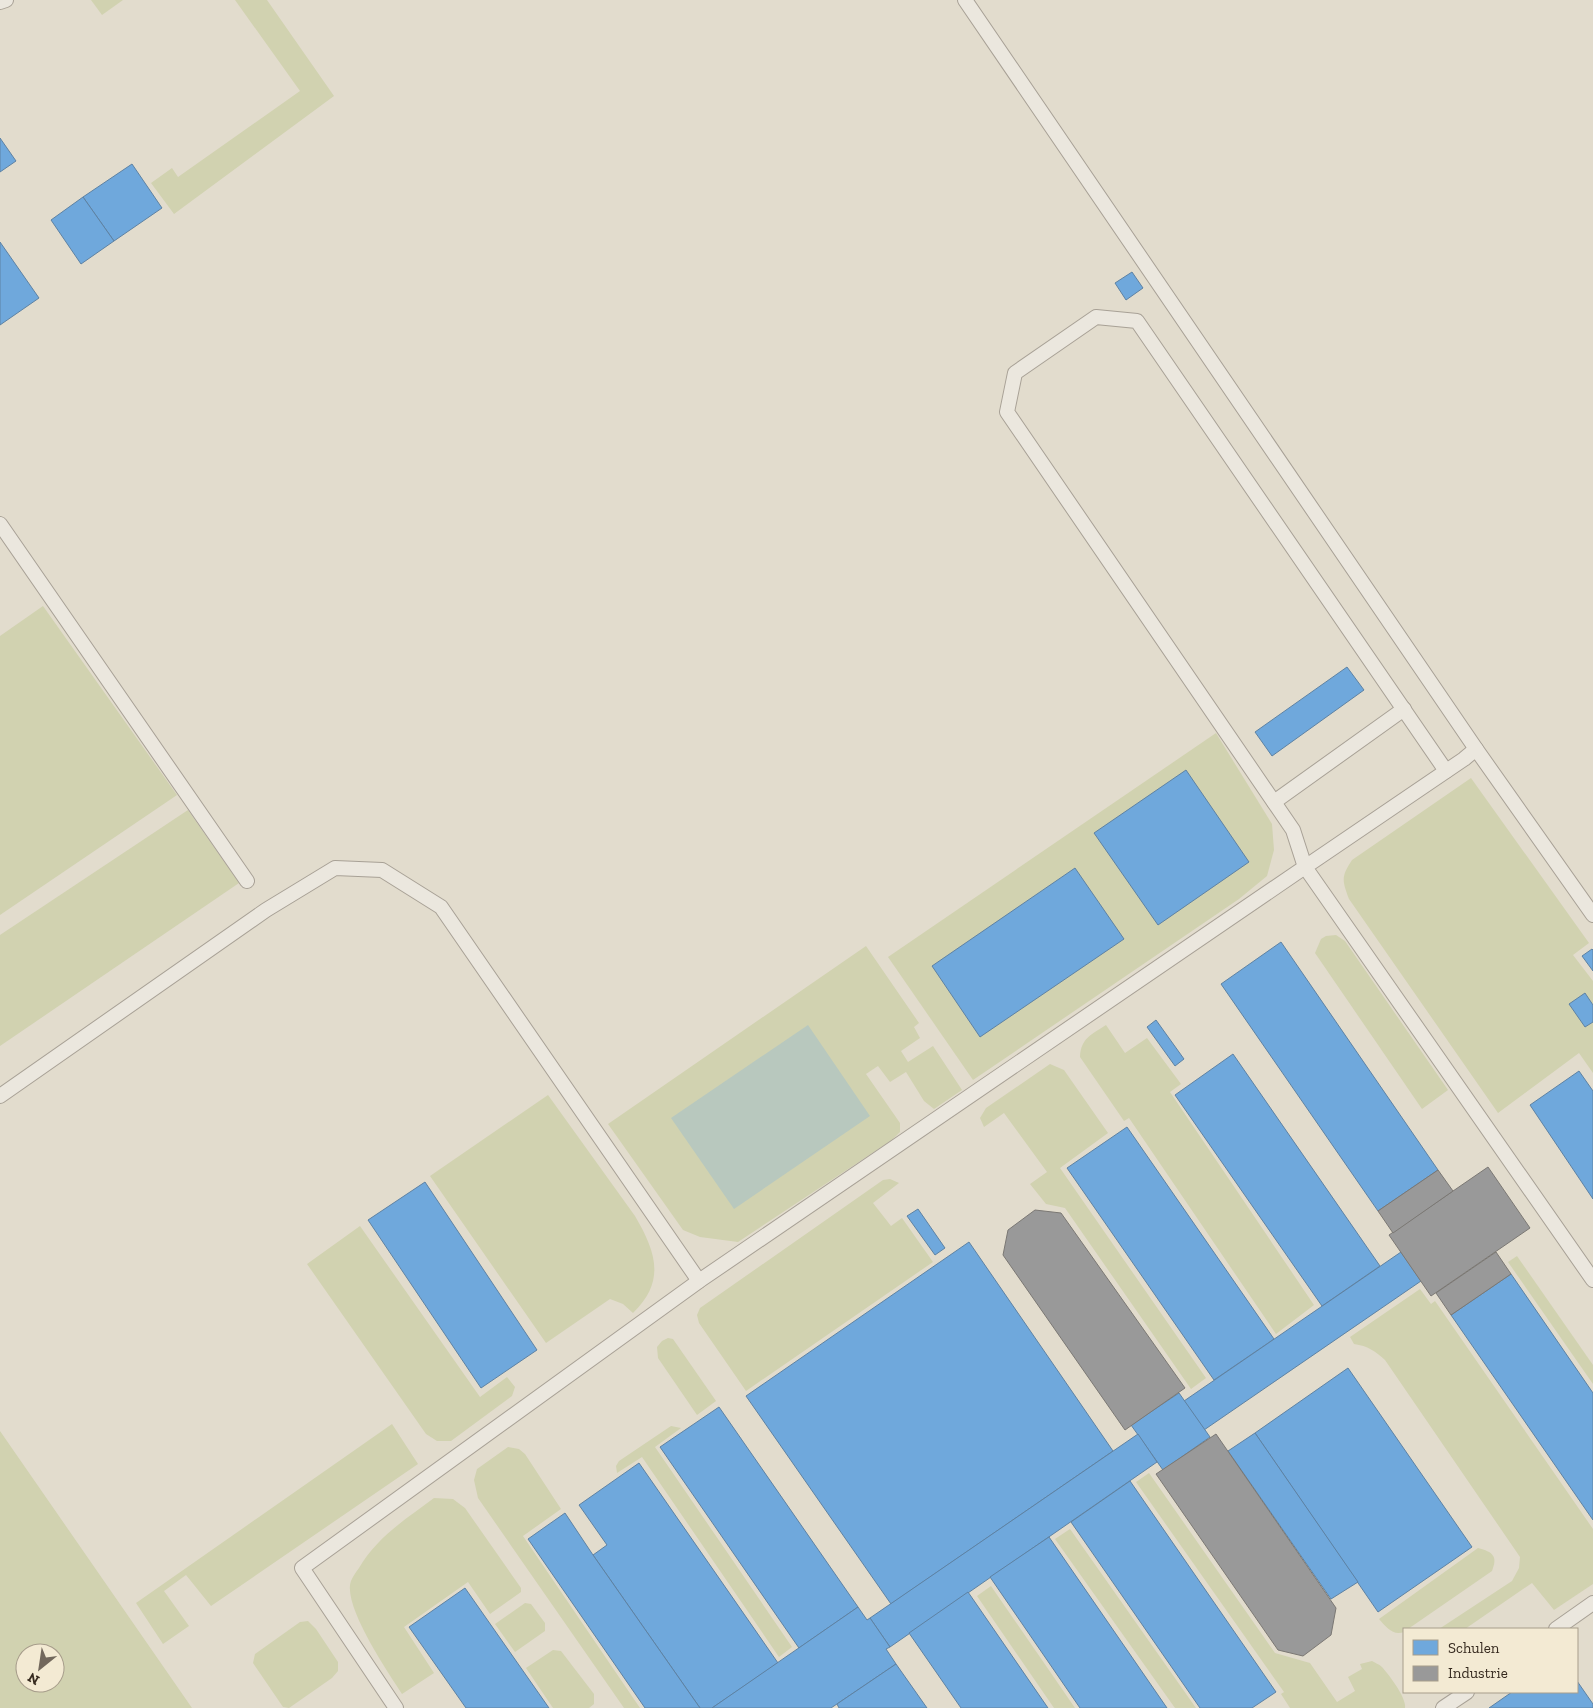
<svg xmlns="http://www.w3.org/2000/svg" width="1593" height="1708" font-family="'Zilla Slab',serif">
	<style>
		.green { fill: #d1d2b0; fill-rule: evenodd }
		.water { fill: #b8c8be }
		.schools { fill: #6fa8dc; stroke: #5e82a3 }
		.industry { fill: #999; stroke: #7b7874 }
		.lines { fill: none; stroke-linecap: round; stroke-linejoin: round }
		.service-casing { stroke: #a8a196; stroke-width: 16 }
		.service { stroke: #ebe7de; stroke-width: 14 }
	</style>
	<rect width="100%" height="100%" fill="#e2dccd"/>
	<g class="green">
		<path d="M 91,0 L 123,0 L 102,15 Z"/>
		<path d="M 235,0 L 267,0 L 334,96 L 174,214 L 151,183 L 172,168 L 178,177 L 300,91 Z"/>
		<path d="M 43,606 L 177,795 L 0,915 L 0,636 Z"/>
		<path d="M 1216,733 L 1272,824 L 1274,850 L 1267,876 L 1239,899 L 973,1080 L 888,957 Z"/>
		<path d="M 1471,778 L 1589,943 L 1573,955 L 1593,981 L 1593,1073 L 1579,1053 L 1498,1113 L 1349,899 C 1342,880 1341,877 1352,860 Z"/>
		<path d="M 188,810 L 239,883 L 0,1046 L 0,935 Z"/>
		<path d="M 1336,935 L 1345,941 L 1448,1090 L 1422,1109 L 1315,953 L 1321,939 L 1326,936 Z"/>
		<path d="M 866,946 L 919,1023 L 914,1027 L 920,1038 L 901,1051 L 908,1062 L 933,1046 L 962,1090 L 934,1109 L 924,1101 L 906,1072 L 890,1082 L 878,1066 L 866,1074 L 900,1123 L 900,1132 L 892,1140 L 738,1242 L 700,1237 L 683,1230 L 608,1124 Z"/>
		<path d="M 1106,1025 L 1125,1053 L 1147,1038 L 1181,1084 L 1170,1092 L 1314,1305 L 1276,1334 L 1129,1118 L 1124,1121 L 1080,1057 C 1081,1038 1091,1035 1106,1025 Z"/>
		<path d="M 1050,1064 L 1064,1070 L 1108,1133 L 1060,1168 L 1206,1378 L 1191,1389 L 1065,1208 L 1046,1204 L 1030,1184 L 1047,1172 L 1004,1113 L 984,1127 L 980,1118 L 986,1108 Z"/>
		<path d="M 548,1095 L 635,1216 C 656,1252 666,1281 633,1313 L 623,1304 L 610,1299 L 546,1343 L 430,1176 Z"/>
		<path d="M 890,1179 L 899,1183 L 873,1203 L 891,1226 L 902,1218 L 933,1262 L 746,1391 L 699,1323 L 697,1315 L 700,1308 L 883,1180 Z"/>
		<path d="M 360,1226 L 480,1397 L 507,1377 L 515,1387 L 512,1396 L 451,1441 L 437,1441 L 426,1434 L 307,1264 Z"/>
		<path d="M 1517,1256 L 1593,1365 L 1593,1384 L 1508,1262 Z"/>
		<path d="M 1420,1289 L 1431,1304 L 1435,1301 L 1593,1529 L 1593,1584 L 1554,1610 L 1532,1583 L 1465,1629 L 1439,1629 L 1512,1581 L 1519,1568 L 1520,1557 L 1385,1360 C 1375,1351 1368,1346 1354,1344 L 1350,1337 Z"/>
		<path d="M 668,1338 L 673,1339 L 716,1401 L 697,1415 L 658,1358 L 657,1347 L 662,1341 Z"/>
		<path d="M 392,1424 L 418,1464 L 211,1606 L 186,1575 L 164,1591 L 189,1626 L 163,1644 L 136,1603 Z"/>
		<path d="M 671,1426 L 681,1428 L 655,1447 L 792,1647 L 779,1657 L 642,1457 L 617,1473 L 616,1466 L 619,1461 Z"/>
		<path d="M 0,1431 L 192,1708 L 0,1708 ZM 25,1653 L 55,1653 L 55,1683 L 25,1683 Z"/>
		<path d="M 508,1447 L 519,1449 L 525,1454 L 561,1509 L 523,1536 L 640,1708 L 624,1708 L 478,1498 L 474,1480 L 477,1469 Z"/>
		<path d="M 1149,1473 L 1275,1653 L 1310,1663 L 1337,1702 L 1355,1691 L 1348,1677 L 1362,1669 L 1360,1664 L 1372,1661 C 1375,1663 1379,1664 1382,1667 C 1389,1675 1407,1698 1405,1708 L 1290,1708 L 1281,1694 L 1284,1692 L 1136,1482 Z"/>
		<path d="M 434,1498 L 453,1499 L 465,1508 L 521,1588 L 521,1592 L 490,1614 L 468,1582 L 404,1627 L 434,1673 L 402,1694 C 388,1672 342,1605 351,1581 C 353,1576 356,1572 359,1568 C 377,1537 406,1519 434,1498 Z"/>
		<path d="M 1070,1529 L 1196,1708 L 1175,1708 L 1055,1539 Z"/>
		<path d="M 1478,1548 C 1493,1552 1498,1556 1492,1571 L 1408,1629 L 1404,1629 L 1404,1632 C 1393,1636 1386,1627 1379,1619 Z"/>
		<path d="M 991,1586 L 1075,1708 L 1054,1708 L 977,1596 Z"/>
		<path d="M 525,1603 L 531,1604 L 545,1623 L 545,1631 L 515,1652 L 495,1624 Z"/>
		<path d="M 308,1621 L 316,1629 L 338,1662 L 338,1671 L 332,1678 L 289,1708 L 283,1707 L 253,1663 L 255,1654 L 300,1622 Z"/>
		<path d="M 553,1650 L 561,1651 L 594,1694 L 594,1704 L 589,1708 L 553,1708 L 526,1668 Z"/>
	</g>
	<path class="water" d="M 808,1025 L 870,1116 L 734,1209 L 671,1118 Z"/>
	<g class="schools">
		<path d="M 0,138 L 16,161 L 0,172 Z"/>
		<path d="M 132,164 L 162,208 L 114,241 L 83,197 Z"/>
		<path d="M 83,197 L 114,241 L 81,264 L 51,220 Z"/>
		<path d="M 0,242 L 39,298 L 0,325 Z"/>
		<path d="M 1132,272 L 1143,288 L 1126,300 L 1115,283 Z"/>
		<path d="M 1347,667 L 1364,690 L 1272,756 L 1255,732 Z"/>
		<path d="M 1186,770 L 1249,862 L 1158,925 L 1094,833 Z"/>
		<path d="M 1075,868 L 1124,939 L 980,1037 L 932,966 Z"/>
		<path d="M 1281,942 L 1438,1170 L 1378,1211 L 1221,984 Z"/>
		<path d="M 1592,949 L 1593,950 L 1593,971 L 1582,956 Z"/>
		<path d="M 1585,993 L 1593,1005 L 1593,1022 L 1585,1027 L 1569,1004 Z"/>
		<path d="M 1156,1020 L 1184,1059 L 1175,1066 L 1147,1027 Z"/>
		<path d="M 1233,1054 L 1380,1266 L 1322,1306 L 1175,1095 Z"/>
		<path d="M 1579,1071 L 1593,1091 L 1593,1199 L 1530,1105 Z"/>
		<path d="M 1127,1127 L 1274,1339 L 1214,1380 L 1067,1168 Z"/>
		<path d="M 425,1182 L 537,1350 L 481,1388 L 368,1220 Z"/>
		<path d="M 918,1209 L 945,1248 L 935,1255 L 907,1216 Z"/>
		<path d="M 969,1242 L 1113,1451 L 891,1604 L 746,1396 Z"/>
		<path d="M 1401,1252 L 1421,1281 L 1204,1430 L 1184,1401 Z"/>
		<path d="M 1511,1274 L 1593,1393 L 1593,1520 L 1451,1315 Z"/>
		<path d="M 1348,1368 L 1472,1547 L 1378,1612 L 1255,1433 Z"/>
		<path d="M 1179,1393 L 1210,1437 L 1163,1470 L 1131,1425 Z"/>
		<path d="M 719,1407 L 858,1607 L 799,1648 L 660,1447 Z"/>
		<path d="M 1255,1433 L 1358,1582 L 1331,1599 L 1228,1451 Z"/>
		<path d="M 1138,1434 L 1157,1462 L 890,1647 L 870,1618 Z"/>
		<path d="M 639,1463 L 778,1663 L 712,1708 L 700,1708 L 593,1555 L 607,1545 L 579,1505 Z"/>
		<path d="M 1130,1481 L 1276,1692 L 1252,1708 L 1200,1708 L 1071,1522 Z"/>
		<path d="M 565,1513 L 593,1555 L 700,1708 L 645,1708 L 528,1539 Z"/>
		<path d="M 1049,1537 L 1167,1708 L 1080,1708 L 990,1577 Z"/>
		<path d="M 465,1588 L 549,1708 L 466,1708 L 409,1627 Z"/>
		<path d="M 968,1592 L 1048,1708 L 961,1708 L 909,1633 Z"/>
		<path d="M 858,1607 L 867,1620 L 870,1618 L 890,1647 L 886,1649 L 896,1664 L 831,1708 L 712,1708 Z"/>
		<path d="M 896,1664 L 927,1708 L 839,1708 L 837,1704 Z"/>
		<path d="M 1577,1681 L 1593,1704 L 1593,1708 L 1489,1708 L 1512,1692 L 1577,1692 Z"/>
	</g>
	<g class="industry">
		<path d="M 1488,1167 L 1530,1228 L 1431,1296 L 1389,1235 Z"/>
		<path d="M 1438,1170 L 1453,1191 L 1393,1233 L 1378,1211 Z"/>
		<path d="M 1035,1210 L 1061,1213 L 1185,1388 L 1125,1430 L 1003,1255 L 1008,1230 Z"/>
		<path d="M 1496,1252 L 1511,1274 L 1451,1315 L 1436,1293 Z"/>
		<path d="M 1216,1434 L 1336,1608 L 1331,1635 L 1303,1656 L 1278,1650 L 1156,1474 Z"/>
	</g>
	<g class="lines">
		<g class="service-casing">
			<g id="service">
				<path d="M 965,0 L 1476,749 L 1593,915"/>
				<path d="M 0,2 L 6,0"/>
				<path d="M 0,524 L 247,881"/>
				<path d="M 1476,749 L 1464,759 L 1305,867 L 1593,1280"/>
				<path d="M 1274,802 L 1404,709"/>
				<path d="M 0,1096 L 266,910 L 335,868 L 382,870 L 441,907 L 699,1281"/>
				<path d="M 1556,1629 L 1593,1603"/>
				<path d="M 396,1708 L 302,1568 L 699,1281 L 1305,867 L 1293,830 L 1007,412 L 1015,373 L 1096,317 L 1137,321 L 1446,771"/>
				<path d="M 1443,1708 L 1467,1692"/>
			</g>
		</g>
		<use href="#service" class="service"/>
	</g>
	<rect x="1403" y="1628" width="175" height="65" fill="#f3ead3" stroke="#a79d8b"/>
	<rect x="1413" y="1640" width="25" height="15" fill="#6fa8dc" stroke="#a79d8b"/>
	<text x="1448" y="1653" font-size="15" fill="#362a1f">Schulen</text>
	<rect x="1413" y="1666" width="25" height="15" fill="#999999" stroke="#a79d8b"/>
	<text x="1448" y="1678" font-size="15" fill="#362a1f">Industrie</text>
	<g transform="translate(40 1668) rotate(210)"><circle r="24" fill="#f3ead3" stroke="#a79d8b"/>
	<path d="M0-4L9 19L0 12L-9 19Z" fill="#72685c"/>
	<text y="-8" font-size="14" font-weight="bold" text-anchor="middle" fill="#362a1f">N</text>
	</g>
</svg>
